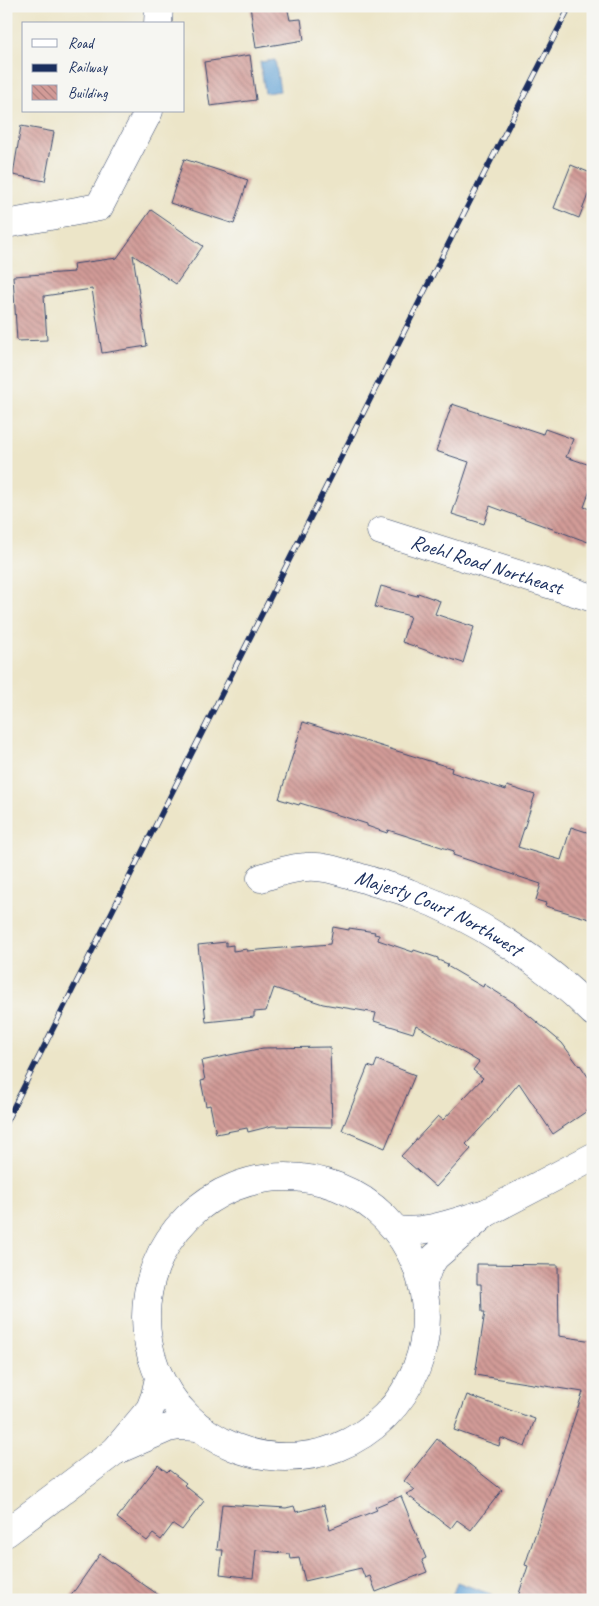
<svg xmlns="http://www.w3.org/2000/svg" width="599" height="1606" font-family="Caveat,sans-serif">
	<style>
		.water { fill: #63a3d6; stroke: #3f699a }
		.building { fill: url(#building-back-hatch) }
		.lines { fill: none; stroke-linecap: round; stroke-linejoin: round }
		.minor-casing { stroke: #3a4a6e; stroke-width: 29 }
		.minor { stroke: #fff; stroke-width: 28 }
		.rail-casing { stroke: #1b2f5e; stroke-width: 5.5 }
		.rail { stroke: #f6f6f2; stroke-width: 4; stroke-dasharray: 11; stroke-linecap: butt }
		.labels { text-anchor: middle; stroke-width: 4; stroke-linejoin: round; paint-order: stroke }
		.street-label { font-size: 21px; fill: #1b2f5e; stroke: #f6f6f2 }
	</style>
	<defs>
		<pattern id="building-back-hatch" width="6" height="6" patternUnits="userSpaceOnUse" patternTransform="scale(1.25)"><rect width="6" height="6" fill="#d29b97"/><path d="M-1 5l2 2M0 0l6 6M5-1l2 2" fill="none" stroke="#aa7f7e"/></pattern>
	</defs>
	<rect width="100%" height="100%" fill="#f6f6f2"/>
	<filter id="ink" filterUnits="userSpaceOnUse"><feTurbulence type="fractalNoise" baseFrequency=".02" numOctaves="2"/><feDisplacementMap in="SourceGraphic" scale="10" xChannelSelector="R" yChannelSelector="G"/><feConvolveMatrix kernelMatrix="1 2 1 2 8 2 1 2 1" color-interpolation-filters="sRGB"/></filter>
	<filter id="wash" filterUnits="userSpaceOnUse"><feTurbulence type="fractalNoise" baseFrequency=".0096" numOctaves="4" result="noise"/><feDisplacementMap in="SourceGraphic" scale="20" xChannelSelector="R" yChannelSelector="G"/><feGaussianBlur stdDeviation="1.12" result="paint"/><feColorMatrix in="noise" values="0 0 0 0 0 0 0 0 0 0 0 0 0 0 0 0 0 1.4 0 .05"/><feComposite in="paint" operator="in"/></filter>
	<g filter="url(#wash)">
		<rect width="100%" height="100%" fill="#ece5c8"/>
		<g class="water">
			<path d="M 275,60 L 280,91 L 265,93 L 260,62 Z"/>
			<path d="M 457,1582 L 493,1595 L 491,1600 L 451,1600 Z"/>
		</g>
		<g id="blocks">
			<g class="building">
				<path d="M 250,6 L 287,6 L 290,20 L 301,19 L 304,40 L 256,48 Z"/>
				<path d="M 250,55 L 256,100 L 210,106 L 204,62 Z"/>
				<path d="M 21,126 L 54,132 L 45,181 L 13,175 Z"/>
				<path d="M 184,159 L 248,180 L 234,224 L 170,203 Z"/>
				<path d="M 571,165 L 593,174 L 593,182 L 579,218 L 554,208 Z"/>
				<path d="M 151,210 L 203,246 L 176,284 L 133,255 L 147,346 L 102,353 L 92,289 L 44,296 L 47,340 L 17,341 L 13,276 L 74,272 L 73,264 L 117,258 Z"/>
				<path d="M 452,404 L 543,434 L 545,429 L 573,439 L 566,457 L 593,466 L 593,482 L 584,507 L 593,510 L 593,529 L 588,542 L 490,506 L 484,524 L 452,514 L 469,462 L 436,451 Z"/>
				<path d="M 381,586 L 417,596 L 418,593 L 440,601 L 435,614 L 474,627 L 463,663 L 402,642 L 410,616 L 375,607 Z"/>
				<path d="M 303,722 L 452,768 L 451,772 L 506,790 L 507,786 L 535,795 L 518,847 L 561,860 L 571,827 L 593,834 L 593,920 L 545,906 L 546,903 L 536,900 L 541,884 L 453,855 L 454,851 L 388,830 L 387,833 L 367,826 L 367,824 L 300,803 L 299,805 L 279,799 Z"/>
				<path d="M 333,927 L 349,930 L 349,928 L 375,932 L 374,934 L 379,935 L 378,940 L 413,952 L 414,950 L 438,958 L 438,960 L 448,964 L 447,966 L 483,987 L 484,984 L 514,1003 L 562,1043 L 579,1066 L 580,1065 L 593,1084 L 593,1107 L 553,1134 L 519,1083 L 491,1117 L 466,1144 L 471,1149 L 436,1187 L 401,1156 L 438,1116 L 443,1120 L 483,1078 L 473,1070 L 479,1062 L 416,1025 L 413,1033 L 374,1021 L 376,1013 L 323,1004 L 274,988 L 266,1011 L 254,1012 L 254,1017 L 206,1022 L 198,945 L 226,942 L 226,946 L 233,945 L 233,951 L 247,949 L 247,951 L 330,944 Z"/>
				<path d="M 330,1047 L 332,1127 L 272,1126 L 248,1132 L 247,1128 L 216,1134 L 210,1105 L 206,1106 L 201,1081 L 205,1080 L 201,1061 L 263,1048 Z"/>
				<path d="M 377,1060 L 415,1075 L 385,1148 L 342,1130 L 368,1066 L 374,1068 Z"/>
				<path d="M 477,1264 L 558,1265 L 559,1336 L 593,1341 L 593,1600 L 517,1600 L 528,1566 L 525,1565 L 583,1392 L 475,1375 L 485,1312 L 482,1312 L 481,1284 L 477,1284 Z"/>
				<path d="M 467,1395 L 535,1419 L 525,1447 L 501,1438 L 499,1446 L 454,1430 Z"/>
				<path d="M 437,1439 L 502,1490 L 471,1530 L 457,1520 L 451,1528 L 406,1494 L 415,1490 L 404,1481 Z"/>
				<path d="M 158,1465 L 167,1472 L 169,1470 L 186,1483 L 184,1485 L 204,1501 L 182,1530 L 173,1524 L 161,1540 L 153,1534 L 147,1541 L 117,1518 Z"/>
				<path d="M 401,1496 L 426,1558 L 422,1560 L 427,1572 L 376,1592 L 370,1576 L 365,1578 L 361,1568 L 305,1581 L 299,1558 L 291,1559 L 290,1554 L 256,1550 L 253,1578 L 220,1574 L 223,1550 L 217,1550 L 222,1504 L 286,1508 L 294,1506 L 296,1512 L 324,1505 L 330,1529 L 377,1510 L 375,1507 Z"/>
				<path d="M 100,1554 L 124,1571 L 166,1600 L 68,1600 Z"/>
			</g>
		</g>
	</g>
	<g filter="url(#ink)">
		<use href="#blocks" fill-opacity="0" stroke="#3a4a6e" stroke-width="1"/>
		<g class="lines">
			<g class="minor-casing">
				<g id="minor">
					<path d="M 158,24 L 159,6"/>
					<path d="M 6,224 L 99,207 L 149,111"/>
					<path id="s1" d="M 381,531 L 593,598"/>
					<path id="s2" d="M 261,878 C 276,873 290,868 306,867 C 326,865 346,874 365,879 C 379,884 394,887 409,893 C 474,917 544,962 593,1012"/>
					<circle cx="286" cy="1317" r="140"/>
					<path d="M 486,1213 L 593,1157"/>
					<path d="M 396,1230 C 427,1234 457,1221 486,1213 L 435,1257 L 428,1268 L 423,1283"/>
					<path d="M 159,1378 L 155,1396 L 150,1409 L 115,1451 L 168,1428 L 179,1426 L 197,1427"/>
					<path d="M 6,1533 L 115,1451"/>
				</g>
			</g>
			<use href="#minor" class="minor"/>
			<g class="rail-casing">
				<path id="rail" d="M 6,1122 L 463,215 L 570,6"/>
			</g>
			<use href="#rail" class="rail"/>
		</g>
	</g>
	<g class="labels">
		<g class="street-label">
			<text dy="7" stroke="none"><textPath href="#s1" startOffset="111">Roehl Road Northeast</textPath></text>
			<text dy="7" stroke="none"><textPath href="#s2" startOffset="188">Majesty Court Northwest</textPath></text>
		</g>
	</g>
	<rect width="599" height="1606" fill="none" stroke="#f6f6f2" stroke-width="25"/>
	<rect x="22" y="22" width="162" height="90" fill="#f6f6f2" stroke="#9ea6b7"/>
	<rect x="32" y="39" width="25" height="8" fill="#ffffff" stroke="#9ea6b7"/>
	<text x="68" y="48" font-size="15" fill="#1b2f5e">Road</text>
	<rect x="32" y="64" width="25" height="8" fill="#1b2f5e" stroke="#9ea6b7"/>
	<text x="68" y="72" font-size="15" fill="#1b2f5e">Railway</text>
	<rect x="32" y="85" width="25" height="15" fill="url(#building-back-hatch)" stroke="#9ea6b7"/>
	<text x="68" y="98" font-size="15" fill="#1b2f5e">Building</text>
</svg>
